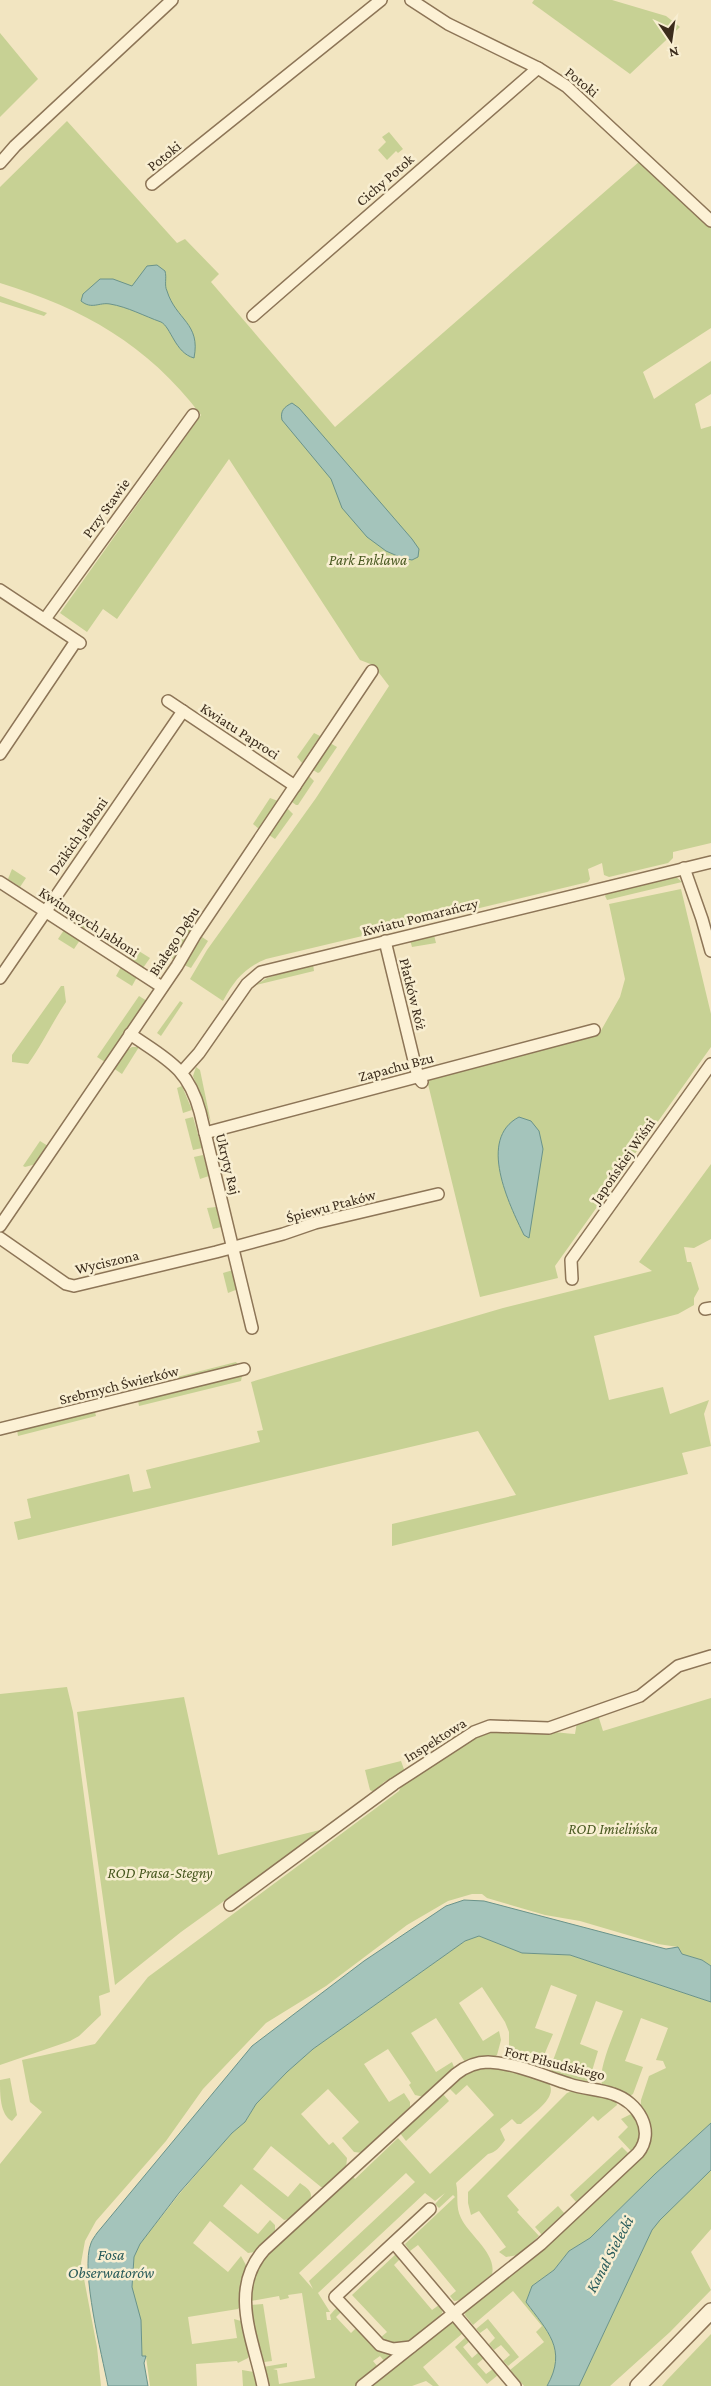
<svg xmlns="http://www.w3.org/2000/svg" width="711" height="2386" font-family="'Crimson Pro',serif">
	<style>
		.green { fill: #c7d194; fill-rule: evenodd }
		.water { fill: #a4c4bb; stroke: #6a938a }
		.lines { fill: none; stroke-linecap: round; stroke-linejoin: round }
		.minor-casing { stroke: #8d7557; stroke-width: 14 }
		.tertiary-casing { stroke: #8d7557; stroke-width: 18 }
		.minor { stroke: #fcf1d5; stroke-width: 11 }
		.tertiary { stroke: #fcf1d5; stroke-width: 15 }
		.labels { text-anchor: middle; stroke-width: 5; stroke-linejoin: round; paint-order: stroke }
		.street-label { font-size: 15px; fill: #3b2c1c; stroke: #f8eed1 }
		.park-label { font-size: 15px; font-style: italic; fill: #495921; stroke: #f8eed1 }
		.water-label { font-size: 16px; font-style: italic; fill: #2a5c5b; stroke: #f8eed1 }
	</style>
	<rect width="100%" height="100%" fill="#f2e5c1"/>
	<g class="green">
		<path d="M 534,0 L 612,0 L 666,16 L 680,27 L 630,74 L 532,3 Z"/>
		<path d="M 0,33 L 38,79 L 0,117 Z"/>
		<path d="M 67,121 L 177,243 L 185,239 L 219,274 L 211,282 L 335,427 L 640,161 L 672,193 L 711,228 L 711,328 L 643,372 L 654,399 L 711,361 L 711,394 L 695,404 L 701,429 L 711,426 L 711,843 L 673,852 L 673,858 L 668,863 L 609,877 L 604,875 L 602,863 L 588,869 L 590,879 L 588,882 L 266,959 C 244,968 234,981 223,1001 L 190,979 L 207,950 L 316,798 L 389,686 L 373,665 L 360,660 L 358,657 L 229,459 L 117,619 L 103,609 L 87,632 L 60,613 L 201,415 C 147,344 84,309 0,283 L 0,187 Z"/>
		<path d="M 389,132 L 403,149 L 398,153 L 396,151 L 387,160 L 378,150 L 386,142 L 382,137 Z"/>
		<path d="M 0,296 L 47,313 L 44,316 L 0,302 Z"/>
		<path d="M 314,733 L 320,736 L 302,763 L 297,757 Z"/>
		<path d="M 330,743 L 337,747 L 320,772 L 318,773 L 313,770 Z"/>
		<path d="M 309,776 L 314,781 L 298,805 L 296,805 L 292,802 Z"/>
		<path d="M 270,798 L 278,801 L 259,829 L 253,824 Z"/>
		<path d="M 287,808 L 293,814 L 275,839 L 269,835 Z"/>
		<path d="M 12,869 L 26,878 L 20,887 L 8,879 Z"/>
		<path d="M 675,876 L 682,882 L 607,900 L 605,896 L 607,892 Z"/>
		<path d="M 681,889 L 711,1014 L 711,1047 L 555,1266 L 558,1278 L 480,1297 L 427,1080 L 599,1034 L 620,997 L 625,979 L 609,904 Z"/>
		<path d="M 76,911 L 92,921 L 85,931 L 69,921 Z"/>
		<path d="M 185,926 L 191,930 L 173,959 L 167,954 Z"/>
		<path d="M 64,930 L 80,940 L 74,949 L 58,939 Z"/>
		<path d="M 434,935 L 436,943 L 412,947 L 410,940 Z"/>
		<path d="M 202,937 L 208,941 L 191,968 L 184,965 Z"/>
		<path d="M 134,948 L 150,958 L 143,968 L 128,958 Z"/>
		<path d="M 313,964 L 314,971 L 256,985 L 267,978 Z"/>
		<path d="M 121,967 L 137,977 L 132,986 L 116,976 Z"/>
		<path d="M 61,986 L 64,986 L 66,1002 C 52,1023 43,1043 28,1064 L 12,1062 L 12,1055 Z"/>
		<path d="M 139,996 L 147,1001 L 105,1062 L 97,1057 Z"/>
		<path d="M 180,1001 L 183,1003 L 161,1036 L 157,1033 Z"/>
		<path d="M 132,1047 L 139,1047 L 122,1074 L 113,1068 L 125,1051 Z"/>
		<path d="M 196,1067 L 200,1070 L 211,1123 L 193,1076 Z"/>
		<path d="M 182,1086 L 192,1110 L 183,1113 L 177,1088 Z"/>
		<path d="M 193,1117 L 202,1148 L 193,1150 L 185,1119 Z"/>
		<path d="M 40,1141 L 48,1146 L 36,1164 L 25,1167 L 23,1166 Z"/>
		<path d="M 203,1155 L 209,1176 L 200,1179 L 194,1157 Z"/>
		<path d="M 711,1164 L 711,1239 L 694,1248 L 684,1247 L 687,1262 L 691,1262 L 699,1289 L 694,1298 L 694,1305 L 678,1314 L 594,1336 L 609,1400 L 663,1387 L 670,1414 L 709,1400 L 704,1414 L 711,1446 L 682,1453 L 688,1474 L 392,1546 L 392,1524 L 516,1495 L 478,1431 L 18,1540 L 14,1522 L 31,1518 L 27,1499 L 129,1474 L 133,1492 L 151,1488 L 146,1470 L 260,1442 L 257,1431 L 263,1430 L 251,1382 L 503,1308 L 652,1271 L 639,1262 Z"/>
		<path d="M 216,1207 L 221,1227 L 213,1229 L 207,1208 Z"/>
		<path d="M 233,1270 L 238,1289 L 228,1293 L 223,1273 Z"/>
		<path d="M 236,1362 L 239,1366 L 181,1379 L 177,1377 Z"/>
		<path d="M 242,1376 L 241,1381 L 139,1406 L 138,1401 Z"/>
		<path d="M 95,1412 L 96,1416 L 18,1436 L 17,1430 Z"/>
		<path d="M 67,1687 L 73,1712 L 110,1992 L 99,1996 L 101,2015 L 79,2036 L 70,2041 L 0,2065 L 0,1694 Z"/>
		<path d="M 184,1697 L 218,1855 L 324,1829 L 181,1932 L 115,1985 L 77,1712 Z"/>
		<path d="M 711,1698 L 711,1966 L 702,1960 L 682,1954 L 678,1947 L 658,1944 L 580,1921 L 545,1915 L 487,1898 L 482,1894 L 472,1894 L 448,1901 L 407,1925 L 326,1986 L 266,2023 L 203,2089 L 166,2141 L 96,2221 L 85,2241 L 81,2263 L 97,2347 L 101,2386 L 0,2386 L 0,2164 L 42,2112 L 30,2102 L 22,2060 L 95,2044 L 148,1977 L 399,1791 L 402,1784 C 424,1769 448,1748 472,1737 C 499,1723 546,1732 575,1734 L 577,1722 L 598,1715 L 603,1731 Z"/>
		<path d="M 401,1761 L 405,1772 L 384,1782 L 374,1792 L 370,1790 L 365,1770 Z"/>
		<path d="M 479,1936 L 522,1953 L 570,1955 L 711,2002 L 711,2123 L 655,2174 L 590,2238 L 569,2251 L 554,2270 L 532,2286 L 526,2302 C 547,2331 568,2349 547,2386 L 524,2386 L 510,2370 L 544,2342 L 536,2332 L 542,2326 L 513,2291 L 473,2325 L 465,2315 L 466,2308 L 639,2158 L 641,2100 L 649,2076 L 666,2068 L 663,2061 L 656,2060 L 668,2028 L 641,2018 L 625,2061 L 643,2067 L 633,2094 L 628,2097 L 603,2086 C 595,2073 617,2027 623,2011 L 596,2001 L 580,2044 L 598,2051 L 589,2081 L 584,2084 L 552,2073 L 551,2066 L 577,1995 L 551,1985 L 535,2028 L 553,2034 L 539,2067 L 509,2060 L 509,2032 L 505,2022 L 482,1987 L 459,2003 L 483,2041 L 499,2031 L 501,2040 L 497,2055 L 493,2058 L 465,2062 L 436,2018 L 411,2033 L 436,2072 L 452,2062 L 454,2067 L 424,2097 L 415,2095 L 409,2085 L 411,2083 L 388,2049 L 364,2064 L 389,2102 L 404,2093 L 410,2102 L 410,2107 L 363,2153 L 354,2152 L 342,2138 L 359,2122 L 328,2089 L 301,2114 L 329,2145 L 333,2142 L 347,2158 L 346,2168 L 325,2187 L 321,2187 L 271,2146 L 253,2169 L 288,2197 L 300,2183 C 304,2186 311,2190 311,2195 C 312,2204 291,2219 284,2220 L 241,2184 L 223,2206 L 258,2234 L 270,2220 L 275,2225 L 275,2232 L 255,2252 L 248,2253 L 210,2221 L 193,2243 L 228,2272 L 241,2256 L 247,2267 L 242,2304 L 238,2309 L 188,2317 L 192,2344 L 237,2338 L 234,2319 L 241,2321 L 242,2324 L 249,2354 L 248,2358 L 238,2363 L 237,2361 L 196,2364 L 197,2386 L 150,2386 L 146,2357 L 142,2357 L 142,2338 L 132,2287 L 134,2257 L 140,2244 L 180,2193 L 232,2133 L 245,2122 L 256,2104 L 287,2072 L 313,2049 L 465,1941 Z"/>
		<path d="M 482,2067 C 504,2068 527,2074 548,2082 C 560,2097 532,2114 521,2124 L 517,2124 L 512,2119 L 500,2129 L 505,2140 C 501,2146 495,2153 488,2154 L 456,2183 C 459,2195 455,2206 461,2218 C 469,2235 497,2254 492,2274 L 461,2300 L 454,2301 L 450,2296 L 456,2291 L 418,2245 L 410,2251 L 405,2244 L 455,2197 L 453,2195 L 439,2208 L 435,2204 L 445,2193 L 435,2201 L 425,2193 L 318,2293 L 330,2312 L 326,2312 L 327,2320 L 331,2320 L 330,2315 L 338,2306 L 342,2311 L 336,2317 L 351,2333 L 357,2327 L 398,2352 L 385,2362 L 380,2356 L 373,2361 L 378,2367 L 355,2386 L 267,2386 L 263,2367 L 287,2363 L 287,2367 L 273,2369 L 277,2370 L 279,2384 L 315,2378 L 302,2293 L 288,2295 L 289,2298 L 280,2300 L 279,2296 L 251,2301 L 251,2285 L 261,2260 L 352,2175 L 355,2179 L 398,2138 L 430,2174 L 494,2115 L 467,2085 L 456,2095 L 449,2088 L 466,2072 ZM 406,2173 L 415,2182 L 309,2281 L 313,2289 L 299,2273 Z"/>
		<path d="M 10,2078 L 17,2115 L 12,2121 C 0,2115 0,2095 0,2080 Z"/>
		<path d="M 572,2091 L 603,2095 L 616,2101 L 617,2105 L 598,2121 L 593,2116 L 507,2196 L 519,2210 L 517,2212 L 539,2236 L 518,2255 L 506,2257 L 499,2252 L 506,2247 L 479,2211 L 471,2215 L 468,2203 L 468,2192 L 567,2093 Z"/>
		<path d="M 443,2094 L 449,2101 L 406,2141 L 400,2133 Z"/>
		<path d="M 631,2114 L 635,2116 C 641,2129 642,2140 632,2152 L 618,2137 L 628,2127 L 621,2119 Z"/>
		<path d="M 622,2147 L 629,2154 L 577,2203 L 570,2195 Z"/>
		<path d="M 711,2170 L 711,2229 L 691,2252 L 711,2290 L 670,2332 L 610,2386 L 579,2386 L 652,2230 L 659,2220 Z"/>
		<path d="M 558,2206 L 565,2214 L 542,2235 L 535,2227 Z"/>
		<path d="M 396,2254 L 400,2259 L 394,2265 L 432,2310 L 439,2305 L 443,2310 C 441,2318 434,2322 427,2328 C 414,2339 397,2351 380,2338 L 387,2332 L 352,2295 Z"/>
		<path d="M 263,2304 L 272,2361 L 264,2362 L 258,2348 L 251,2305 Z"/>
		<path d="M 488,2319 L 519,2357 L 508,2366 L 503,2361 L 510,2355 L 501,2345 L 494,2350 L 489,2344 L 495,2338 L 487,2328 L 480,2333 L 476,2329 Z"/>
		<path d="M 451,2323 L 454,2323 L 463,2333 L 423,2367 L 439,2386 L 433,2386 L 426,2381 L 412,2386 L 370,2386 Z"/>
		<path d="M 711,2334 L 711,2386 L 662,2386 L 667,2380 Z"/>
		<path d="M 466,2337 L 470,2341 L 463,2347 L 472,2358 L 479,2352 L 484,2358 L 477,2364 L 486,2374 L 493,2369 L 498,2375 L 487,2384 L 455,2347 Z"/>
		<path d="M 242,2370 L 254,2372 L 258,2386 L 243,2386 Z"/>
	</g>
	<g class="water">
		<path d="M 157,265 L 165,271 C 167,278 164,285 167,291 C 176,320 201,323 194,358 C 175,353 171,327 161,322 C 144,316 128,307 110,304 C 99,302 92,310 81,301 L 83,294 L 100,279 L 113,279 L 132,286 L 147,266 Z"/>
		<path d="M 292,403 L 299,408 L 412,539 L 419,549 L 418,557 L 412,560 L 402,558 L 386,551 L 367,537 L 342,508 L 331,479 L 282,420 C 280,411 284,407 292,403 Z"/>
		<path d="M 519,1117 L 531,1121 L 539,1131 L 543,1149 L 529,1238 L 524,1235 C 509,1204 477,1139 519,1117 Z"/>
		<path d="M 464,1900 L 484,1901 L 666,1949 L 678,1947 L 682,1954 L 702,1960 L 711,1966 L 711,2002 L 570,1955 L 522,1953 L 479,1936 L 465,1941 L 313,2049 L 287,2072 L 256,2104 L 245,2122 L 232,2133 L 179,2193 L 140,2244 L 134,2257 L 132,2287 L 141,2320 L 142,2356 L 146,2356 L 144,2363 L 148,2386 L 108,2386 C 102,2355 80,2270 91,2243 C 92,2240 95,2236 97,2233 L 252,2046 L 364,1961 L 446,1906 Z"/>
		<path d="M 711,2123 L 711,2170 L 660,2220 L 652,2230 L 579,2386 L 547,2386 C 568,2349 547,2331 526,2302 L 532,2286 L 554,2270 L 569,2251 L 590,2238 L 655,2174 Z"/>
	</g>
	<g class="lines">
		<g class="minor-casing">
			<g id="minor">
				<path d="M 411,0 L 448,24 L 538,68 L 566,86 L 711,221"/>
				<path d="M 0,163 L 15,146 L 172,0"/>
				<path d="M 152,184 L 381,0"/>
				<path d="M 253,316 L 538,68"/>
				<path d="M 0,590 L 80,643"/>
				<path d="M 45,619 L 193,415"/>
				<path d="M 168,701 L 295,786"/>
				<path d="M 0,754 L 76,641"/>
				<path d="M 684,868 L 702,919 L 711,951"/>
				<path d="M 0,882 L 162,987"/>
				<path d="M 385,941 L 418,1077 L 422,1082"/>
				<path d="M 0,978 L 183,711"/>
				<path d="M 130,1034 C 166,1059 188,1067 200,1112 L 252,1328"/>
				<path d="M 182,1072 L 199,1053 L 247,984 L 261,972 L 711,862"/>
				<path d="M 205,1133 L 594,1030"/>
				<path d="M 0,1226 L 177,966 L 195,935 L 372,671"/>
				<path d="M 0,1238 L 66,1284 L 74,1286 L 216,1252 L 283,1234 L 315,1223 L 438,1194"/>
				<path d="M 572,1279 L 571,1260 L 711,1064"/>
				<path d="M 705,1309 L 711,1308"/>
				<path d="M 0,1429 L 244,1369"/>
				<path d="M 230,1905 L 394,1784 L 474,1732 L 490,1726 L 549,1728 L 640,1696 L 678,1666 L 711,1656"/>
				<path d="M 394,2243 L 515,2386"/>
				<path d="M 411,2347 L 393,2349 L 380,2345 L 335,2297 L 430,2209"/>
				<path d="M 263,2386 C 254,2341 228,2290 264,2250 L 456,2074 C 465,2067 476,2062 488,2062 C 515,2063 544,2076 569,2084 C 583,2089 599,2089 613,2094 C 638,2102 656,2131 638,2153 L 541,2244 L 362,2386"/>
			</g>
		</g>
		<g class="tertiary-casing">
			<path id="tertiary" d="M 638,2386 L 711,2311"/>
		</g>
		<use href="#minor" class="minor"/>
		<use href="#tertiary" class="tertiary"/>
	</g>
	<g class="labels">
		<g class="street-label">
			<text transform="translate(582 82) rotate(39)" y="5">Potoki</text>
			<text transform="translate(164 156) rotate(-39)" y="5">Potoki</text>
			<text transform="translate(385 180) rotate(-41)" y="5">Cichy Potok</text>
			<text transform="translate(106 508) rotate(-54)" y="5">Przy Stawie</text>
			<text transform="translate(240 731) rotate(33)" y="5">Kwiatu Paproci</text>
			<text transform="translate(78 836) rotate(-55)" y="5">Dzikich Jabłoni</text>
			<text transform="translate(420 917) rotate(-14)" y="5">Kwiatu Pomarańczy</text>
			<text transform="translate(89 922) rotate(33)" y="5">Kwitnących Jabłoni</text>
			<text transform="translate(174 941) rotate(-57)" y="5">Białego Dębu</text>
			<text transform="translate(413 994) rotate(76)" y="5">Płatków Róż</text>
			<text transform="translate(396 1067) rotate(-15)" y="5">Zapachu Bzu</text>
			<text transform="translate(623 1161) rotate(-55)" y="5">Japońskiej Wiśni</text>
			<text transform="translate(228 1164) rotate(76)" y="5">Ukryty Raj</text>
			<text transform="translate(331 1206) rotate(-15)" y="5">Śpiewu Ptaków</text>
			<text transform="translate(107 1262) rotate(-13)" y="5">Wyciszona</text>
			<text transform="translate(119 1385) rotate(-14)" y="5">Srebrnych Świerków</text>
			<text transform="translate(435 1740) rotate(-32)" y="5">Inspektowa</text>
			<text transform="translate(555 2063) rotate(14)" y="5">Fort Piłsudskiego</text>
		</g>
		<g class="park-label">
			<text x="368" y="565">Park Enklawa</text>
			<text x="613" y="1834">ROD Imielińska</text>
			<text x="160" y="1878">ROD Prasa-Stegny</text>
		</g>
		<g class="water-label">
			<text x="111" y="2260">Fosa<tspan x="111" dy="18">Obserwatorów</tspan></text>
			<text transform="translate(609 2254) rotate(-62)" y="6">Kanał Sielecki</text>
		</g>
	</g>
	<g transform="translate(671 40) rotate(167)" stroke="#f8eed1" stroke-width="4" paint-order="stroke">
	<path d="M0-4L9 19L0 12L-9 19Z" fill="#3b2c1c"/>
	<text y="-8" font-size="14" font-weight="bold" text-anchor="middle" fill="#3b2c1c">N</text>
	</g>
</svg>
